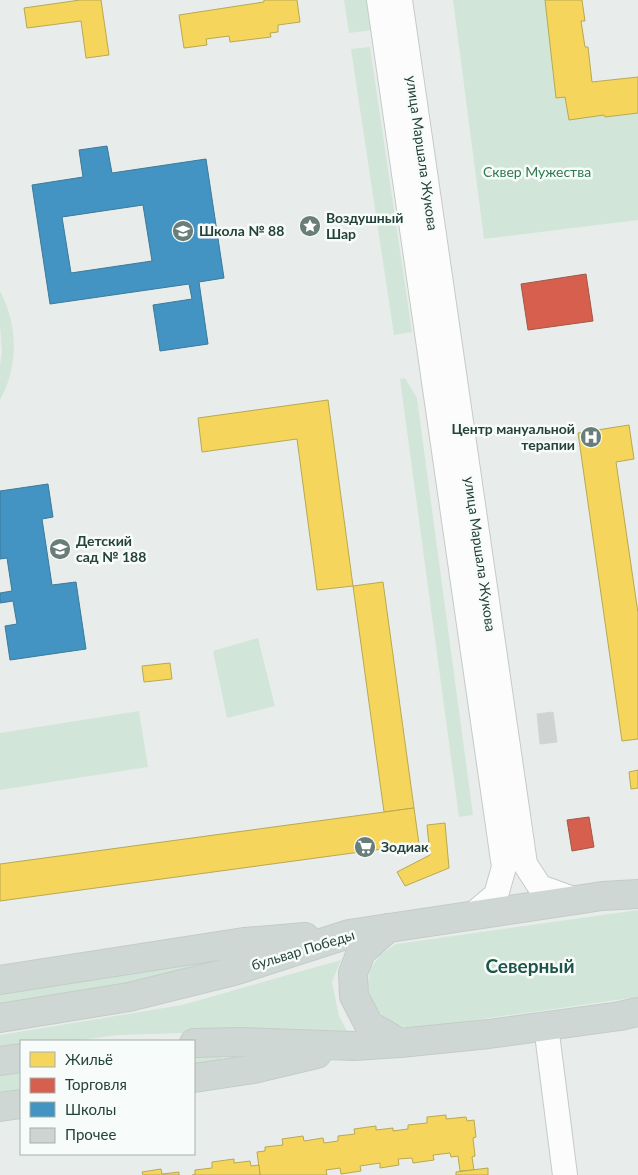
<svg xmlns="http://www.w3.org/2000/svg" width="638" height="1175" font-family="Lato,sans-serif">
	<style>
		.green { fill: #d1e6d8 }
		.homes { fill: #f6d55c; stroke: #b7a952 }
		.shops { fill: #d6604d; stroke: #a15747 }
		.schools { fill: #4393c3; stroke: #3a7b9a; fill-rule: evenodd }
		.building { fill: #cfd4d2; stroke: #d1d6d4 }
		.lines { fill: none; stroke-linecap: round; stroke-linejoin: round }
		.tertiary-casing { stroke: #c5cac8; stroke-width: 26 }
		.primary-casing { stroke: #c3ccc9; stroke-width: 30 }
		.tertiary { stroke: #fcfcfc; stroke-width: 24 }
		.primary { stroke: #cfd7d5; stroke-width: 28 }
		.labels { text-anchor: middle; stroke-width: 5; stroke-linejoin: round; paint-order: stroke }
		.street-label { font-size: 14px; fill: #24423a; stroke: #f7fbf9 }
		.park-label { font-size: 14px; fill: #2d7a4b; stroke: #f7fbf9 }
		.poi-label { font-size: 14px; font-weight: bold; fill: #24423a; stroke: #f7fbf9; text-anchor: start }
		.district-label { font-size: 19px; font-weight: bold; fill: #1f5548; stroke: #f7fbf9 }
	</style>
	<rect width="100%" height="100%" fill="#e8edeb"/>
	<g class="green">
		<path d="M 344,0 L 368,0 L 373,30 L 349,33 Z"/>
		<path d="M 453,0 L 545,0 L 556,97 L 565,97 L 569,120 L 604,115 L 605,117 L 638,113 L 638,220 L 484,239 Z"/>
		<path d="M 370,47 L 412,332 L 394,335 L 351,49 Z"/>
		<path d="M 0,291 C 18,325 19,366 0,400 L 0,365 L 2,352 L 0,325 Z"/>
		<path d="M 405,378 L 417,398 L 473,815 L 459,817 L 400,379 Z"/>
		<path d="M 258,638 L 275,706 L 227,718 L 213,651 Z"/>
		<path d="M 139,711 L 148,767 L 0,790 L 0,733 Z"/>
		<path d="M 638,910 L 638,997 L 412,1029 L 392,1023 L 376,1010 L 368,989 L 370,969 L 380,955 L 396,944 Z"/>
		<path d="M 235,957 L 127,985 L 0,1004 L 0,988 Z"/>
		<path d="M 341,960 L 332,982 L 339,1016 L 349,1035 L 186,1033 L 119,1035 L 73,1041 L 21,1041 L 21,1048 L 0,1051 L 0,1035 L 182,1005 Z"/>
		<path d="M 194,1055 L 216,1055 L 223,1059 L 215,1063 L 194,1066 Z"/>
		<path d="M 21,1069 L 21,1090 L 0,1093 L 0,1072 Z"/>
	</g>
	<g class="homes">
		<path d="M 80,0 L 101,0 L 109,55 L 86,58 L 81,21 L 27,28 L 24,8 Z"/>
		<path d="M 264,0 L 297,0 L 300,22 L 278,25 L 278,32 L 270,33 L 271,37 L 230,42 L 229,36 L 206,39 L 207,45 L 184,48 L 179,15 L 264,2 Z"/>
		<path d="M 545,0 L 582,0 L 585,21 L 581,21 L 585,47 L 588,47 L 592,82 L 638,77 L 638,113 L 605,117 L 604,115 L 569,120 L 565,97 L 556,98 Z"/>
		<path d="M 328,400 L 353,586 L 317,590 L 297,439 L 202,452 L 198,418 Z"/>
		<path d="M 629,425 L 634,459 L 616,462 L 638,613 L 638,739 L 622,741 L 578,433 Z"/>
		<path d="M 383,582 L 414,808 L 384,812 L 353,586 Z"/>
		<path d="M 170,663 L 172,679 L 144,682 L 142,666 Z"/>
		<path d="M 638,770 L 638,788 L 631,789 L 629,772 Z"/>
		<path d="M 414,808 L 419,844 L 0,901 L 0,864 Z"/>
		<path d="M 445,823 L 449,868 L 405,886 L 397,872 L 430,855 L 427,825 Z"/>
		<path d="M 446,1115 L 446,1119 L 466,1117 L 467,1121 L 474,1120 L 476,1137 L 473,1138 L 475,1156 L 472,1157 L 474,1170 L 460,1171 L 458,1156 L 451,1157 L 450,1153 L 433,1155 L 434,1160 L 413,1163 L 412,1158 L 398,1159 L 399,1165 L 380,1168 L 380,1163 L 360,1166 L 361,1171 L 341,1174 L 340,1168 L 326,1170 L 327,1175 L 260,1175 L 257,1152 L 265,1151 L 265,1147 L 283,1145 L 282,1139 L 303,1136 L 304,1141 L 323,1138 L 324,1143 L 338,1141 L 338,1136 L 355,1134 L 354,1129 L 376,1126 L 376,1130 L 393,1128 L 393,1131 L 408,1129 L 408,1125 L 427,1123 L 427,1117 Z"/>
		<path d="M 234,1159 L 234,1163 L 250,1161 L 251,1166 L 259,1165 L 260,1175 L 192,1175 L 195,1175 L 195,1170 L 212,1168 L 212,1162 Z"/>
		<path d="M 488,1168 L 488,1175 L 456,1175 L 456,1172 Z"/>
		<path d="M 161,1169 L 162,1174 L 179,1172 L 179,1175 L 143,1175 L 142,1172 Z"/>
	</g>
	<g class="shops">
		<path d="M 586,274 L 593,321 L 528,330 L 521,284 Z"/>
		<path d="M 589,817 L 594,847 L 572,851 L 567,820 Z"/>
	</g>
	<g class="schools">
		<path d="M 107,146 L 112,173 L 206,159 L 224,278 L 199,282 L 208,344 L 160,351 L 153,305 L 192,299 L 189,284 L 50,304 L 32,185 L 83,177 L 79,150 ZM 143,205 L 152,261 L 71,273 L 62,217 Z"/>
		<path d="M 48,484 L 53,517 L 42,519 L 52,585 L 76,582 L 86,649 L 10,660 L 5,626 L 17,624 L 13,601 L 0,603 L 0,593 L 12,591 L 7,558 L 0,559 L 0,491 Z"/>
	</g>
	<path class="building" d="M 553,712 L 557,742 L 540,744 L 537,714 Z"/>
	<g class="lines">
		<g class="tertiary-casing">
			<g id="tertiary">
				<path d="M 379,0 L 504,867 L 496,895 L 471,916"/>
				<path d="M 400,0 L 525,864 L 540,887 L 576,900"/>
				<path d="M 546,1026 L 565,1175"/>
			</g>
		</g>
		<g class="primary-casing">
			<g id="primary">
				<path d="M 388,928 L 361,952 L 353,973 L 354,996 L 369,1025 L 400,1043"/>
				<path d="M 0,980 L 244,942 L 305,937"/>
				<path d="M 0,1018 L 129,997 L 234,971 L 349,934 L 576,900 L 602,896 L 638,894"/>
				<path d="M 194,1043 L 239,1042 L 354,1046 L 400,1043 L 489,1034 L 620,1016 L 638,1012"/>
				<path d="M 0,1061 L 21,1058"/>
				<path d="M 194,1078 L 254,1069 L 317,1054"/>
				<path d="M 0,1107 L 21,1104"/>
			</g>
		</g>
		<use href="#tertiary" class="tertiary"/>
		<use href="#primary" class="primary"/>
	</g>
	<defs>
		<g id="sight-disc" transform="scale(1.125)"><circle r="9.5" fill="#697e78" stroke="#f7fbf9"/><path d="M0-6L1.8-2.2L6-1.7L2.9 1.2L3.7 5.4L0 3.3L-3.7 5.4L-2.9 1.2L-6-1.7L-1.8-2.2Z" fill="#fff"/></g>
		<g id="school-disc" transform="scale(1.125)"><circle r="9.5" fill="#697e78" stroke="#f7fbf9"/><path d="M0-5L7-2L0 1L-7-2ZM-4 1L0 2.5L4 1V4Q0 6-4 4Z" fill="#fff"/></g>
		<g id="hospital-disc" transform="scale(1.125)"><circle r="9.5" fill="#697e78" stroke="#f7fbf9"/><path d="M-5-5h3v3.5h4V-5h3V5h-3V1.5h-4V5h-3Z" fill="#fff"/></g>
		<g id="supermarket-disc" transform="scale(1.125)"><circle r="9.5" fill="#697e78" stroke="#f7fbf9"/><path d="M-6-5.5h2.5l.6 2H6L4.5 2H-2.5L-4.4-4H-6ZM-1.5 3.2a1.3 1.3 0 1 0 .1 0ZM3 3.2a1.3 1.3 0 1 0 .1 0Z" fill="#fff"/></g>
	</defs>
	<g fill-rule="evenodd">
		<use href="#sight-disc" x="310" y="226"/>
		<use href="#school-disc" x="183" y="231"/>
		<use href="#hospital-disc" x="591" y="437"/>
		<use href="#school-disc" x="60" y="549"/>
		<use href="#supermarket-disc" x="365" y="847"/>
	</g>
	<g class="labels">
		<g class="street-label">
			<text transform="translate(422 153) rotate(82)" y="5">улица Маршала Жукова</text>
			<text transform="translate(480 554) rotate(82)" y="5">улица Маршала Жукова</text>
			<text transform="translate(303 950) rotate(-17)" y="5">бульвар Победы</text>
		</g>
		<g class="park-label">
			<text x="537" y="177">Сквер Мужества</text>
		</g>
		<g class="poi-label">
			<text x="326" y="223">Воздушный<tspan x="326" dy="16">Шар</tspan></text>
			<text x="199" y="236">Школа № 88</text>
			<text x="575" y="434" text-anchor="end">Центр мануальной<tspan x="575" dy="16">терапии</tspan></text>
			<text x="76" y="546">Детский<tspan x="76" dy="16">сад № 188</tspan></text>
			<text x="381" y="852">Зодиак</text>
		</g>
		<g class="district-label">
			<text x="530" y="973">Северный</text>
		</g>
	</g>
	<rect x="20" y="1040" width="175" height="115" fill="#f7fbf9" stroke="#a3b1ad"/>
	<rect x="30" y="1052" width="25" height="15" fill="#f6d55c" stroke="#a3b1ad"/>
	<text x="65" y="1065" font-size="15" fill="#24423a">Жильё</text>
	<rect x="30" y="1078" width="25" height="15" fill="#d6604d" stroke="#a3b1ad"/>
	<text x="65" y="1090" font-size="15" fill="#24423a">Торговля</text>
	<rect x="30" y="1102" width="25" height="15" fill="#4393c3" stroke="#a3b1ad"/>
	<text x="65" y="1115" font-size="15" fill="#24423a">Школы</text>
	<rect x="30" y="1128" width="25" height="15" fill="#cfd4d2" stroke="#a3b1ad"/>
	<text x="65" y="1140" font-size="15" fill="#24423a">Прочее</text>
</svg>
